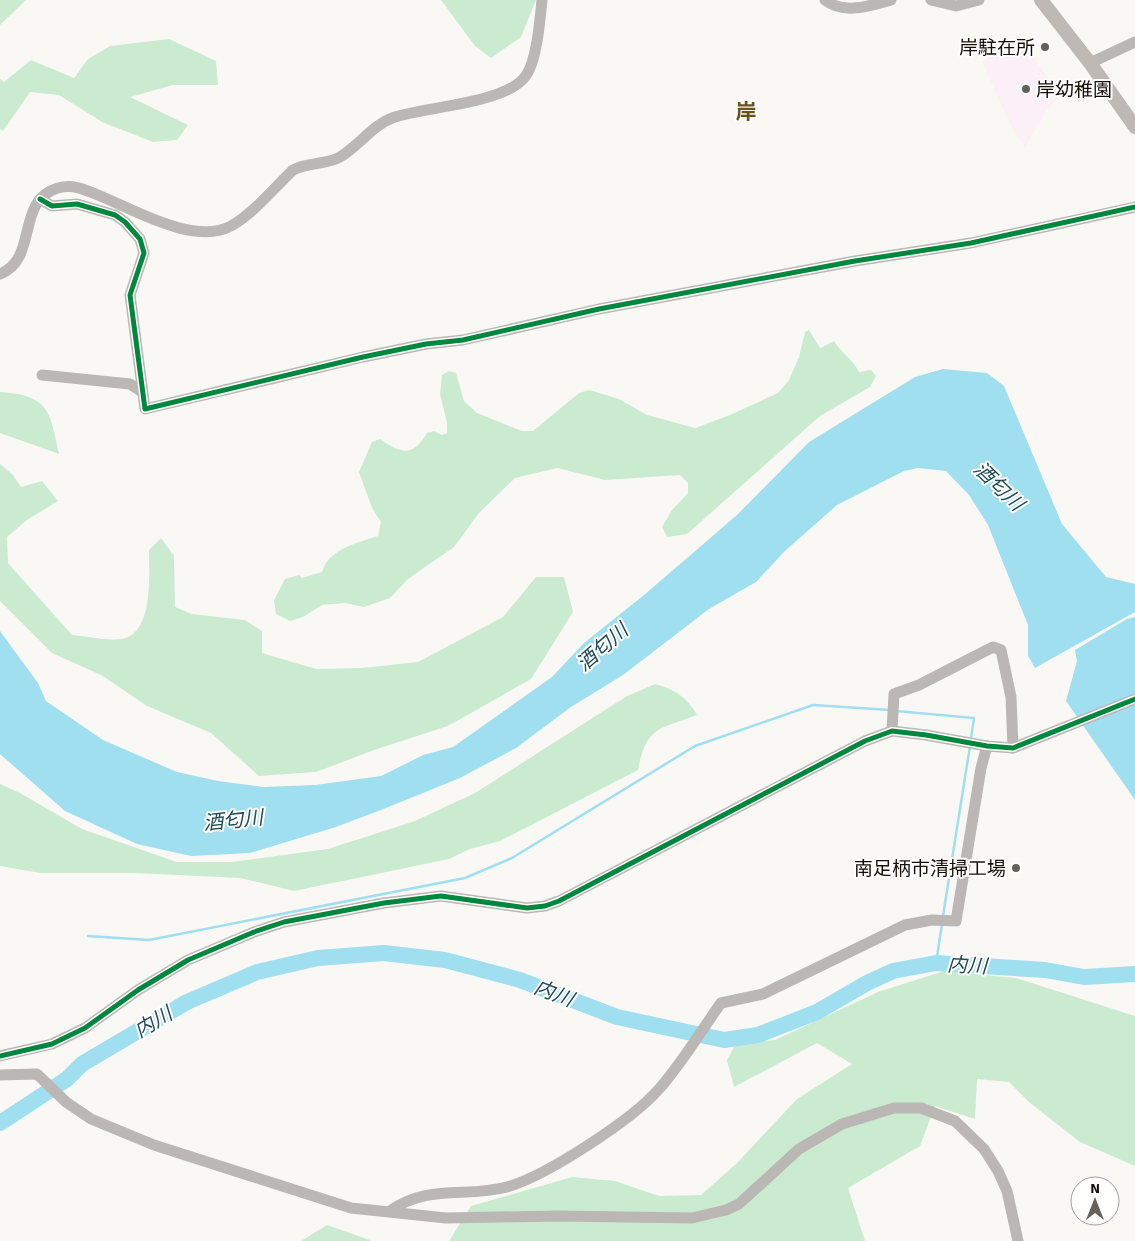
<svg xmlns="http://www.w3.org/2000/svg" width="1135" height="1241" font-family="Signika,'Noto Sans JP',sans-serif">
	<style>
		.education { fill: #fceff6 }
		.green { fill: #cbebd0 }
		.water { fill: #a0dfef }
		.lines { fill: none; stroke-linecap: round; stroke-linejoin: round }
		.stream { stroke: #a0dfef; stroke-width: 2.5 }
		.river { stroke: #a0dfef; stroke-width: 16 }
		.minor { stroke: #bbb7b4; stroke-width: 11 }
		.major { stroke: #beb9b5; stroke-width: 14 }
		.cycleway-casing { stroke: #fff; stroke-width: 8 }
		.cycleway { stroke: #00873e; stroke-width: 5 }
		.poi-dot { fill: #656059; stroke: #fff; stroke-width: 2 }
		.labels { text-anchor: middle; stroke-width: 4; stroke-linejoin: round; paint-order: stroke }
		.poi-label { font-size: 19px; fill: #150e05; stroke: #fff; text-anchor: end }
		.water-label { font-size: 20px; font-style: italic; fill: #224b56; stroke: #fff }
		.quarter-label { font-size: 21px; font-weight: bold; fill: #6d531b; stroke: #fff }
	</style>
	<rect width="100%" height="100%" fill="#faf8f5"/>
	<path class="education" d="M 1018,39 L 1061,94 L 1047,110 L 1025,147 L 1012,128 L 982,62 Z"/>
	<g class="green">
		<path d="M 0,0 L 26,0 L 0,25 Z"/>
		<path d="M 441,0 L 536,0 L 521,37 L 491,58 L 475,46 Z"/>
		<path d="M 169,39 L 216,61 L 218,85 L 173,85 L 130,97 L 188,125 L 177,140 L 153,142 L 102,122 L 59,95 L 30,92 L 3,131 L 0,129 L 0,79 L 4,82 L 31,60 L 74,78 L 88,59 L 110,46 Z"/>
		<path d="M 809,330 L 820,348 L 834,341 C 841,353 852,358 859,372 L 871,370 L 876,376 L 870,387 L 820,416 L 687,534 L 667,537 L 662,527 L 672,510 L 688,493 L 688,483 L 680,475 L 605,480 L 557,468 L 515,478 L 479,513 L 454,547 L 408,579 L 390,598 L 364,607 L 345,603 L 322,605 L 303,617 L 290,621 L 276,614 L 274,600 L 285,579 L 299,575 L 302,578 L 322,572 C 329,548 358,543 378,536 L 381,522 L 372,508 L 359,472 L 372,442 L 380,439 C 401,454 413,457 427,433 L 434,431 L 442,435 L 447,433 L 447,423 L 440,394 L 442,375 L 449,371 L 456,373 L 464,401 L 477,413 L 522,431 L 533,431 L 579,393 L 589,390 L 619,399 L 647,415 L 695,428 L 730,415 L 778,393 L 789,380 L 799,357 L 805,332 Z"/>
		<path d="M 0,392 C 49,395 50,411 59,454 L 0,433 Z"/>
		<path d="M 0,464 L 13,475 L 21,487 L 42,481 L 58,501 L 27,520 L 7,537 L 8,563 L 72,635 C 87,636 106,641 122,639 C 154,634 149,573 149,550 L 161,538 L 174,556 L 175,607 L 192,614 L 245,620 L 262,631 L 262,653 L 316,669 L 362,668 L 418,662 L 503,617 L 536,577 L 564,577 L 573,612 L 531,679 L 448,726 L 377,749 L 316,772 L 259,776 L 211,733 L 147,706 L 101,675 L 52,653 L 0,601 Z"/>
		<path d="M 655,684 C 674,689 687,697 697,715 C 660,729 646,726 638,770 L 500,841 L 470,849 L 449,859 L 294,891 L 240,878 L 135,873 L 40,873 L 0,866 L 0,784 L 20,793 L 82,829 L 177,862 L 231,862 L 328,849 L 415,821 L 475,793 L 627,696 Z"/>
		<path d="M 944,971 L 1016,978 L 1135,1016 L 1135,1166 L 1080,1142 L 1030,1103 L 1009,1082 L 977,1079 L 975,1119 L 935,1106 L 920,1146 L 848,1188 L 865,1241 L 449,1241 L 471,1206 L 572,1177 L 615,1181 L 659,1196 L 701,1195 L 737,1163 L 797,1099 L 852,1064 L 817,1043 L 734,1087 L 727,1060 L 736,1043 L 775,1040 L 878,992 Z"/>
		<path d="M 327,1225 L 370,1240 L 371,1241 L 301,1241 Z"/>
	</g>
	<g class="water">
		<path d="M 943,369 L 987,373 L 1004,386 L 1062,524 L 1106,577 L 1135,584 L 1135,612 L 1035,668 L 1028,656 L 1028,625 L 988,525 L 969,495 L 946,471 L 918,468 L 904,471 L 837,505 L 785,551 L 756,582 L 709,609 L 623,675 L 571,707 L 516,748 L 460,778 L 386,808 L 336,827 L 250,853 L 191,856 L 137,844 L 65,811 L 0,754 L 0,631 L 38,683 L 46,701 L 103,740 L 177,772 L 218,781 L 263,787 L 315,785 L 381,776 L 423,755 L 453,747 L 552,677 L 584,643 L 644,595 L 737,515 L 809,442 L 915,377 Z"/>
		<path d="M 1135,617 L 1135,800 L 1066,701 L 1077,661 L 1075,650 L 1127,619 Z"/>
	</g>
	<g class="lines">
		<g class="stream">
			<path d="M 896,711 L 974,718 L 971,738"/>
			<path d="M 943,916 L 970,746"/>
			<path d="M 88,936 L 149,940 L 465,878 L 512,858 L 695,746 L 813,705 L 890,710"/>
			<path d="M 936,963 L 942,924"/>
		</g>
		<path class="river" d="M 0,1123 L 67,1079 L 82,1064 L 187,1002 L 257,972 L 318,958 L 384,953 L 445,960 L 520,980 L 617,1017 L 724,1040 L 758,1035 L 817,1012 L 867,983 L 893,971 L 936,963 L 1045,970 L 1084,977 L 1135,974"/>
		<g class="minor">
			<path d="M 825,0 C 844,15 869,6 891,0"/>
			<path d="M 931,0 L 956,6 L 979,0"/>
			<path d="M 1090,63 L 1135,42"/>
			<path d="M 40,199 L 52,206 L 77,204 L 115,215 L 125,222 L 140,239 L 144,253 L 130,295 L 145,409 L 363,357 L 426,344 L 463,340 L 599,309 L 855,261 L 971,243 L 1135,207"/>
			<path d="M 0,274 C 39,259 15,200 58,188 C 75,183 90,192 105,198 C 138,212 196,245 231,226 C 254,213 274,188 293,170 C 308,162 326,165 340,157 C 360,145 373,124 395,117 C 428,106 509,104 527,74 C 537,58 540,20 542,0"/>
			<path d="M 42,375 L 130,384 L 141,391"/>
			<path d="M 892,731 L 894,694 L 919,685 L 993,647 L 1001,650 L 1011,697 L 1013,748"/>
			<path d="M 0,1056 L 52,1044 L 85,1028 L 138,990 L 188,960 L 254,932 L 284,922 L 384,903 L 441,896 L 527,908 L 545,906 L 559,901 L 865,741 L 892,731 L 926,735 L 987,746 L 1013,748 L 1135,699"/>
			<path d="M 0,1075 L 37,1074 L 66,1102 L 91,1119 L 154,1145 L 351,1208 L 446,1218 L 558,1216 L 692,1218 L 726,1210 L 739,1204 L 799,1149 L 842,1124 L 894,1108 L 921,1108 L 955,1121 L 984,1149 L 998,1171 L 1007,1191 L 1018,1241"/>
			<path d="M 390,1211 C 428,1184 465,1198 507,1187 C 546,1176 632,1120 659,1089 C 682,1063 701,1031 721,1003 L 763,994 L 905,925 L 932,920 L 956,921 L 981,768 L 987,746"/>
		</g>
		<path class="major" d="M 1041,0 L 1090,63 L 1135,127"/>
		<g class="cycleway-casing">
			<g id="cycleway">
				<path d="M 40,199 L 52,206 L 77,204 L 115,215 L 125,222 L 140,239 L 144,253 L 130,295 L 145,409 L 363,357 L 426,344 L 463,340 L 599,309 L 855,261 L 971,243 L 1135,207"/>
				<path d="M 0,1056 L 52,1044 L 85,1028 L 138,990 L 188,960 L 254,932 L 284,922 L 384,903 L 441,896 L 527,908 L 545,906 L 559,901 L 865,741 L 892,731 L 926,735 L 987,746 L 1013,748 L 1135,699"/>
			</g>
		</g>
		<use href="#cycleway" class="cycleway"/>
	</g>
	<g class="poi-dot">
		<circle cx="1045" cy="47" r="5"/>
		<circle cx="1026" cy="89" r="5"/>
		<circle cx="1016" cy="868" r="5"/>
	</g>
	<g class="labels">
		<g class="poi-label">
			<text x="1035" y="54">岸駐在所</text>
			<text x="1036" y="96" text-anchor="start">岸幼稚園</text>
			<text x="1006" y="875">南足柄市清掃工場</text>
		</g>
		<g class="water-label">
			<text transform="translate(999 486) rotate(44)" y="7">酒匂川</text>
			<text transform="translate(602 647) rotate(-41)" y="7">酒匂川</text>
			<text transform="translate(233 820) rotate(-6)" y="7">酒匂川</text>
			<text transform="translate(967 965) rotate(3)" y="7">内川</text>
			<text transform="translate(554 993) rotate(21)" y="7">内川</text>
			<text transform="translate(153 1022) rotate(-31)" y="7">内川</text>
		</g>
		<g class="quarter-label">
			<text x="746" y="119">岸</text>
		</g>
	</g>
	<g transform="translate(1095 1201)"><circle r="24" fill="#ffffff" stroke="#a19f9b"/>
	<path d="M0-4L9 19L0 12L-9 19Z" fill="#656059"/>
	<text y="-8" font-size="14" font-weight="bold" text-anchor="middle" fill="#150e05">N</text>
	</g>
</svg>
